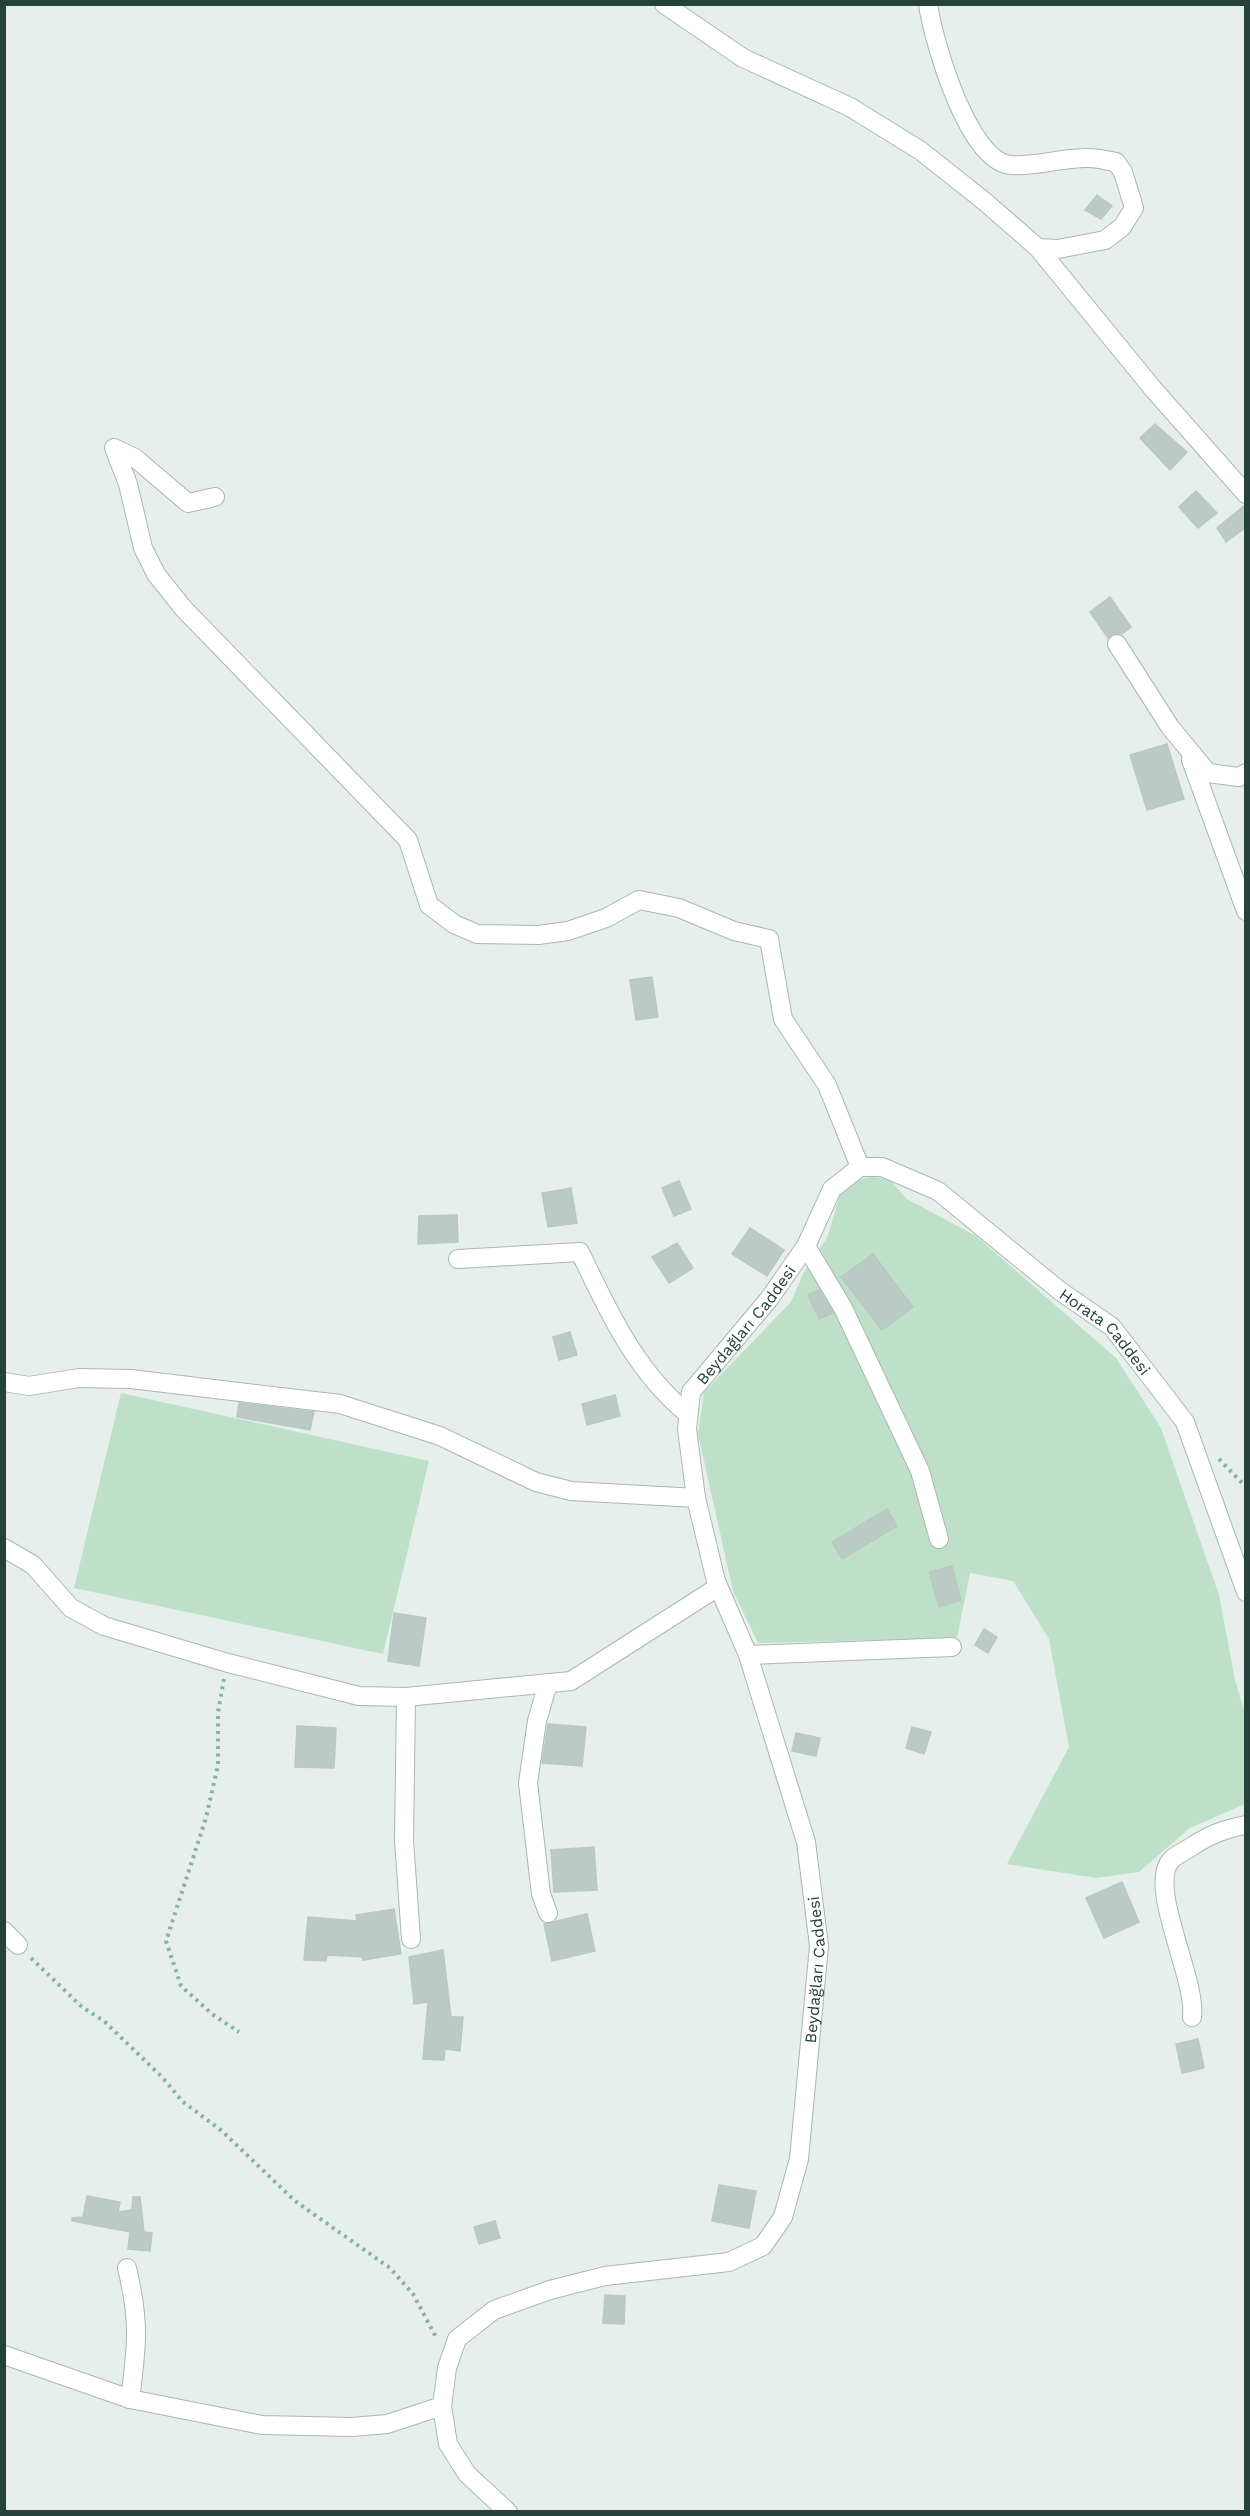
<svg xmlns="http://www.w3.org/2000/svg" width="1250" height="2516" font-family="'Work Sans',sans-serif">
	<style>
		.green { fill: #bfe0c8 }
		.building { fill: #bbcac4; stroke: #b8c9c2; stroke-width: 1.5 }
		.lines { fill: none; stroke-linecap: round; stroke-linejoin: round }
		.minor-casing { stroke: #a8b8b2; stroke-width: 20 }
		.path { stroke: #86b3a5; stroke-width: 4; stroke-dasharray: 3 4.5; stroke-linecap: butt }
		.minor { stroke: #fff; stroke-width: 18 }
		.labels { text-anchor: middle; stroke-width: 6; stroke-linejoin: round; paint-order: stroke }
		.street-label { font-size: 16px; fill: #24423a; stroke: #f7fbf9 }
	</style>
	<rect width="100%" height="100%" fill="#e6efeb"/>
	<g class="green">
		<path d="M 872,1176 L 891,1181 L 907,1199 L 976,1236 L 1116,1358 L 1161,1428 L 1219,1595 L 1235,1680 L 1245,1713 L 1245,1804 L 1190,1828 L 1139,1872 L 1096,1878 L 1007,1864 L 1069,1747 L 1049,1639 L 1013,1581 L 970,1573 L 957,1638 L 758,1643 L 733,1591 L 698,1434 L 704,1392 L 791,1302 L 803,1274 L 827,1238 L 840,1195 L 856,1181 Z"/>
		<path d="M 121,1393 L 429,1461 L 383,1654 L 74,1588 Z"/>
	</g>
	<g class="building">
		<path d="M 1097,195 L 1112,206 L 1101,219 L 1085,210 Z"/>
		<path d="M 1155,424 L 1187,452 L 1170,470 L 1140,438 Z"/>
		<path d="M 1196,491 L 1217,513 L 1198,528 L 1179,507 Z"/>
		<path d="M 1245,505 L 1245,528 L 1226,542 L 1217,528 Z"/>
		<path d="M 1110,597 L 1131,627 L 1122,634 L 1116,633 L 1108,638 L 1090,612 Z"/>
		<path d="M 1167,744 L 1184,799 L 1147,810 L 1130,755 Z"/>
		<path d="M 652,977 L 658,1017 L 636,1020 L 630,980 Z"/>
		<path d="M 679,1181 L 691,1209 L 674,1216 L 662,1188 Z"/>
		<path d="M 571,1188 L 577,1223 L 548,1227 L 542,1193 Z"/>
		<path d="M 457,1215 L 458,1242 L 418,1244 L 419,1216 Z"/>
		<path d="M 750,1228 L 784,1250 L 767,1276 L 732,1254 Z"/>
		<path d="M 677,1243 L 693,1268 L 669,1283 L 652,1257 Z"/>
		<path d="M 873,1254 L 913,1307 L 882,1330 L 841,1277 Z"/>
		<path d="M 819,1290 L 833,1313 L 819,1319 L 808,1295 Z"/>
		<path d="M 570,1332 L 577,1355 L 559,1360 L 553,1337 Z"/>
		<path d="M 615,1395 L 620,1416 L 587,1425 L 582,1404 Z"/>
		<path d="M 239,1403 L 314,1412 L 310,1430 L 237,1417 Z"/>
		<path d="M 887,1509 L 897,1526 L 842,1559 L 832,1542 Z"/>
		<path d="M 952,1566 L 961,1600 L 939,1607 L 929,1572 Z"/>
		<path d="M 394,1613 L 426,1618 L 419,1666 L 388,1661 Z"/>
		<path d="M 984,1629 L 997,1637 L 988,1653 L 975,1645 Z"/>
		<path d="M 548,1724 L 586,1727 L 582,1766 L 542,1763 Z"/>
		<path d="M 297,1726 L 336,1728 L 334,1768 L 295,1767 Z"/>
		<path d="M 912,1727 L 931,1732 L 924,1754 L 906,1748 Z"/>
		<path d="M 796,1733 L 820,1738 L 816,1756 L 792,1751 Z"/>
		<path d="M 594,1847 L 597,1890 L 554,1892 L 551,1850 Z"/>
		<path d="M 1122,1882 L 1139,1922 L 1104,1938 L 1086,1898 Z"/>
		<path d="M 394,1909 L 401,1954 L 363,1960 L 363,1957 L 327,1955 L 326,1961 L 304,1960 L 308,1917 L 357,1921 L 356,1915 Z"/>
		<path d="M 587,1914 L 595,1951 L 552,1961 L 544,1924 Z"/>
		<path d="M 443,1950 L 451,2017 L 463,2017 L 460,2051 L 445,2049 L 444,2060 L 423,2059 L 428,2002 L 414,2004 L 409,1957 Z"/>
		<path d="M 1198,2039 L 1204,2068 L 1182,2073 L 1176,2044 Z"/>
		<path d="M 719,2185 L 756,2191 L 749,2228 L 712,2221 Z"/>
		<path d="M 87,2196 L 120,2202 L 118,2212 L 132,2210 L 133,2197 L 140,2197 L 144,2232 L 152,2233 L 150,2251 L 128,2249 L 130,2232 L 72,2221 L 72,2218 L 83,2217 Z"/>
		<path d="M 495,2221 L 500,2238 L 479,2244 L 474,2227 Z"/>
		<path d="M 605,2295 L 625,2296 L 624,2324 L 603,2323 Z"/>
	</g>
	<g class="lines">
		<g class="minor-casing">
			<g id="minor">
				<path d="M 664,4 L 743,58 L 850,107 L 921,151 L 984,201 L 1038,248 L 1058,249 L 1105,240 L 1122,227 L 1134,208 L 1123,172 L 1116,162 C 1107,161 1098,158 1089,158 C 1063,157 1037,167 1011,165 C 968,162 933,40 928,4"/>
				<path d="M 1038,248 L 1154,390 L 1246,494"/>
				<path d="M 215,497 L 188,503 L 135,458 L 114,448 L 128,484 L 143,548 L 156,574 L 183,608 L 408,840 L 429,905 L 454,924 L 477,934 L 538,935 L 568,931 L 606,918 L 639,900 L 679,908 L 734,931 L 769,939 L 783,1019 L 827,1085 L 860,1167"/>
				<path d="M 1117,644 L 1170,727 L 1208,773 L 1239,777 L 1246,773"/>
				<path d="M 1191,760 L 1246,911"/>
				<path id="s1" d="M 860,1167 L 882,1167 L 938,1191 L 1060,1291 L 1112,1327 L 1185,1422 L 1246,1592"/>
				<path d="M 806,1246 L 843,1308 L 920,1471 L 939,1539"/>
				<path d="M 458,1259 L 580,1252 C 608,1311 636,1372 688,1414"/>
				<path d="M 4,1382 L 29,1386 L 79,1378 L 131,1379 L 340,1404 L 440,1436 L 536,1482 L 571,1491 L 696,1498"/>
				<path d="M 4,1548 L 33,1565 L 71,1608 L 104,1626 L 228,1663 L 359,1696 L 406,1697 L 571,1681 L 718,1587"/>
				<path d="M 748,1655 L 952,1647"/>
				<path d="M 406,1697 L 404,1840 L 411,1939"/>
				<path d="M 548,1913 L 541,1894 L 528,1783 L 537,1721 L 548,1683"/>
				<path d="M 4,1931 L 18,1945"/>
				<path d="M 1192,2017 C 1197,1979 1147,1887 1171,1860 C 1176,1855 1185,1851 1191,1847 C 1209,1835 1224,1829 1246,1825"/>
				<path d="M 127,2268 C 140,2322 137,2346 130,2399"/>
				<path d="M 4,2355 L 130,2399 L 262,2425 L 352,2427 L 387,2424 L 442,2406"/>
				<path id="s2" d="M 508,2512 L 467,2474 L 448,2444 L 442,2406 L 447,2368 L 457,2339 L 494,2310 L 550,2290 L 605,2276 L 729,2262 L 763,2246 L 783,2217 L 799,2159 L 819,1946 L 806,1842 L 748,1655 L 716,1581 L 696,1498 L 687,1429 L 691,1392 L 769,1299 L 806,1246 L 832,1189 L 860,1167"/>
			</g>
		</g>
		<g class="path">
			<path d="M 1219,1459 L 1246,1487"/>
			<path d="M 224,1679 L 218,1712 L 218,1765 L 206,1818 L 166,1941 L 181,1986 L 212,2014 L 239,2032"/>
			<path d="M 31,1958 L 82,2007 L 104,2021 L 163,2078 L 182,2101 L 222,2131 L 295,2201 L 390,2268 L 413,2294 L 437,2339"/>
		</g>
		<use href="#minor" class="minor"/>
	</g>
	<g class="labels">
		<g class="street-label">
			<text dy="6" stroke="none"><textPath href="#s2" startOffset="1494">Beydağları Caddesi</textPath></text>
			<text dy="6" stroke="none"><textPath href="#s1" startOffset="302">Horata Caddesi</textPath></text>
			<text dy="6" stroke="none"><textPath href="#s2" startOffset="810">Beydağları Caddesi</textPath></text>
		</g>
	</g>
	<rect width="1250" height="2516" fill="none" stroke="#24423a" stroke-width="12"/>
</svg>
